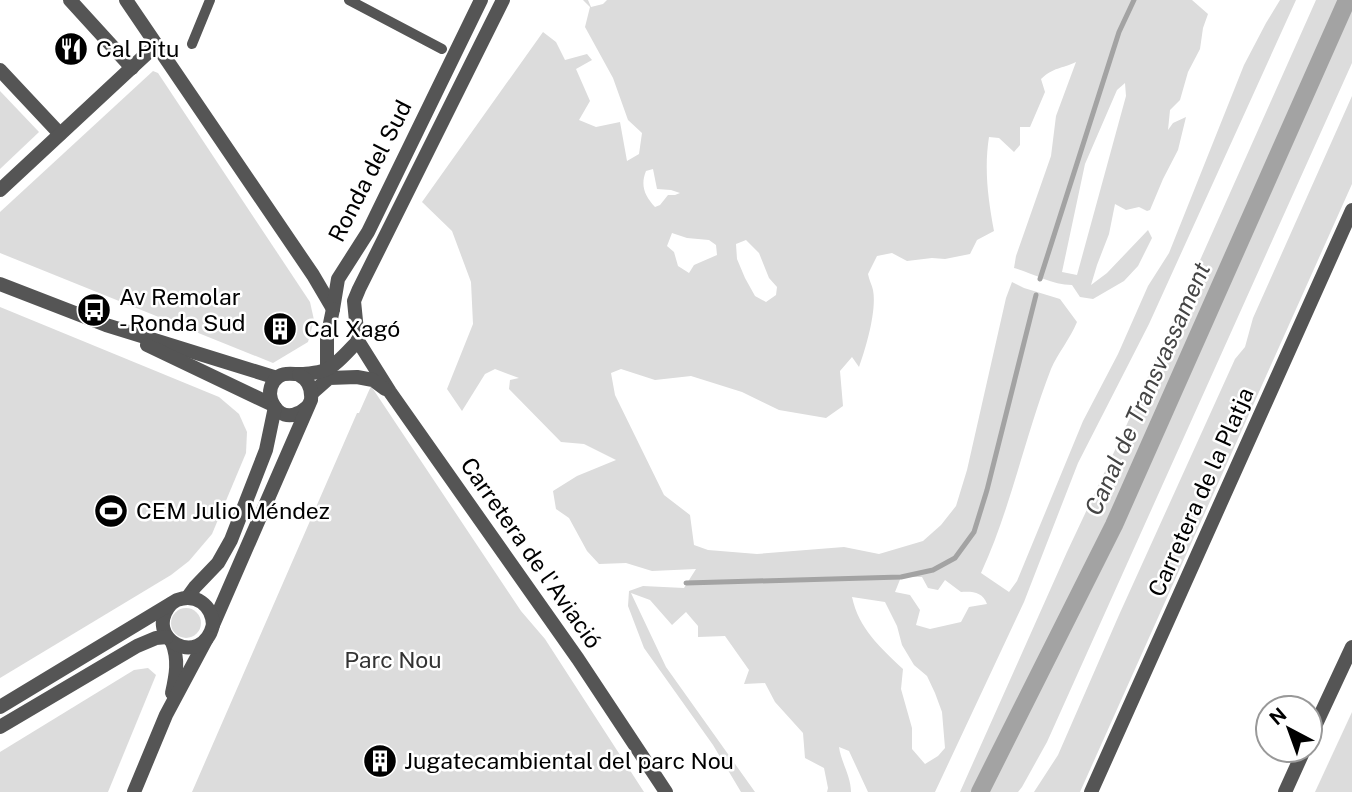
<svg xmlns="http://www.w3.org/2000/svg" width="1352" height="792" font-family="'Public Sans',sans-serif">
	<style>
		.green { fill: #dcdcdc; fill-rule: evenodd }
		.lines { fill: none; stroke-linecap: round; stroke-linejoin: round }
		.stream { stroke: #a3a3a3; stroke-width: 5 }
		.canal { stroke: #a3a3a3; stroke-width: 18 }
		.pedestrian { stroke: #555; stroke-width: 10 }
		.minor { stroke: #555; stroke-width: 14 }
		.tertiary { stroke: #555; stroke-width: 14 }
		.labels { text-anchor: middle; stroke-width: 5; stroke-linejoin: round; paint-order: stroke }
		.poi-label { font-size: 23px; fill: #000; stroke: #fff; text-anchor: start }
		.street-label { font-size: 23px; fill: #000; stroke: #fff }
		.park-label { font-size: 23px; fill: #333; stroke: #fff }
		.water-label { font-size: 24px; font-style: italic; fill: #444; stroke: #fff }
	</style>
	<rect width="100%" height="100%" fill="#fff"/>
	<g class="green">
		<path d="M 583,0 L 588,0 L 591,7 L 603,4 L 607,0 L 1192,0 L 1208,14 L 1203,28 L 1200,49 L 1188,72 L 1180,100 L 1170,110 L 1168,130 L 1173,123 L 1186,117 L 1178,150 L 1163,179 L 1150,210 L 1147,211 L 1139,207 L 1126,210 L 1115,204 L 1109,234 L 1097,265 L 1091,285 L 1107,273 L 1148,230 L 1152,238 L 1138,266 L 1124,281 L 1093,299 L 1080,297 L 1072,285 C 1051,285 1035,274 1014,268 L 1016,256 L 1051,156 L 1056,116 L 1076,62 C 1061,69 1054,67 1041,79 L 1045,92 L 1030,127 L 1020,127 L 1020,145 L 1014,152 L 999,138 L 989,137 C 984,169 988,199 994,231 L 977,240 L 970,254 L 945,259 L 932,258 L 907,261 L 892,253 L 877,256 L 868,274 C 869,280 872,285 873,290 C 877,310 866,348 859,367 L 852,357 L 840,371 L 843,406 L 826,418 L 779,410 L 742,392 L 691,376 L 655,380 L 621,369 L 611,373 L 615,395 L 664,495 L 690,515 L 694,545 L 708,550 L 757,554 L 844,547 L 879,554 L 923,541 L 941,525 L 956,506 L 967,470 L 1006,298 L 1012,282 L 1024,288 L 1060,299 L 1077,322 C 1070,339 1058,353 1051,369 C 1025,436 1011,508 981,573 L 1009,592 L 1017,581 L 1083,421 L 1118,354 L 1148,286 L 1169,253 L 1244,65 L 1266,23 L 1280,0 L 1296,0 L 1149,324 L 1078,463 L 1024,602 L 935,792 L 868,792 L 849,751 L 839,747 C 841,762 851,776 851,792 L 827,792 L 828,788 L 824,768 L 805,758 L 803,733 L 775,702 L 765,683 L 744,684 L 749,670 L 725,636 L 698,637 L 698,626 L 686,612 L 672,625 L 650,600 L 631,593 L 666,667 L 755,792 L 741,792 L 713,745 L 644,648 L 628,606 L 629,591 L 643,586 L 684,588 L 696,569 L 652,571 L 626,563 L 599,564 L 587,551 L 569,518 L 556,509 L 553,491 L 577,476 L 616,460 L 584,444 L 561,442 L 509,389 L 510,380 L 519,378 L 495,369 L 485,374 L 462,411 L 447,389 L 473,324 L 471,282 L 452,231 L 422,202 L 543,32 L 556,42 L 565,60 L 587,54 L 592,60 L 576,69 L 590,101 L 579,120 L 596,127 L 620,122 L 627,161 L 639,154 L 642,133 L 628,120 L 613,78 L 585,27 L 590,7 ZM 1125,83 L 1126,96 L 1077,275 L 1062,272 L 1085,164 L 1117,90 ZM 653,169 L 657,189 L 671,190 L 680,193 L 675,195 L 668,195 L 660,205 L 655,207 C 645,196 640,186 646,171 ZM 672,233 L 687,238 L 709,240 L 716,245 L 717,255 L 694,265 L 689,273 L 678,266 L 674,252 L 667,246 ZM 746,240 L 759,253 L 769,278 L 777,287 L 776,295 L 766,302 L 755,296 L 745,278 L 737,259 L 736,244 ZM 901,577 L 922,577 L 928,588 L 938,590 L 945,580 L 961,592 C 972,591 983,592 987,604 L 969,607 L 961,622 L 930,629 L 916,625 L 920,610 L 910,595 L 895,592 ZM 852,597 L 885,602 L 897,626 L 902,645 L 914,665 L 927,676 L 935,693 L 942,712 L 945,748 L 938,756 L 925,764 L 912,749 L 912,728 L 901,689 L 903,669 C 880,647 859,629 852,597 Z"/>
		<path d="M 1316,0 L 1352,0 L 1352,63 L 1047,742 L 1022,787 L 1018,792 L 960,792 L 1067,552 L 1123,433 Z"/>
		<path d="M 153,71 L 158,73 L 310,302 L 314,320 L 308,342 L 273,363 L 0,253 L 0,212 Z"/>
		<path d="M 0,91 L 39,132 L 0,169 Z"/>
		<path d="M 1352,96 L 1352,184 L 1080,792 L 1034,792 L 1058,755 L 1119,615 L 1235,359 L 1245,347 L 1253,318 Z"/>
		<path d="M 0,307 L 219,397 L 239,414 L 247,432 L 246,453 L 212,534 L 189,561 L 171,575 L 0,678 Z"/>
		<path d="M 371,386 L 521,611 L 545,639 L 644,792 L 192,792 L 357,413 L 359,413 Z"/>
		<circle cx="186" cy="623" r="15"/>
		<path d="M 148,668 L 156,675 L 108,792 L 0,792 L 0,752 L 134,670 Z"/>
		<path d="M 1352,712 L 1352,792 L 1315,792 Z"/>
	</g>
	<g class="lines">
		<g class="stream">
			<path d="M 1040,279 L 1119,32 L 1134,0"/>
			<path d="M 686,583 L 901,577 L 933,570 L 955,558 L 974,532 L 987,490 L 1036,295"/>
		</g>
		<path class="canal" d="M 980,792 L 1114,525 L 1347,0"/>
		<g class="pedestrian">
			<path d="M 349,0 L 442,49"/>
			<path d="M 192,44 L 210,0"/>
		</g>
		<g class="minor">
			<path d="M 70,0 L 132,68"/>
			<path d="M 126,0 L 313,275 L 333,309"/>
			<path d="M 0,70 L 60,134"/>
			<path d="M 0,190 L 156,45"/>
			<path d="M 333,309 L 338,279 L 368,232 L 481,0"/>
			<path d="M 358,341 L 354,301 L 359,289 L 503,0"/>
			<path d="M 172,642 C 179,660 176,675 172,693"/>
			<path d="M 1310,737 L 1352,647"/>
			<path d="M 134,792 L 166,715 L 206,640"/>
			<path d="M 1285,792 L 1304,750"/>
		</g>
		<g class="tertiary">
			<path d="M 0,284 L 106,325 L 277,378"/>
			<path d="M 358,341 L 390,392 L 578,659 L 666,792"/>
			<path d="M 147,345 L 273,405"/>
			<path d="M 327,370 L 327,338 L 333,309"/>
			<path d="M 312,393 L 329,378 L 357,377 L 373,380 L 385,389"/>
			<path d="M 307,407 C 304,409 302,412 298,413 C 279,423 262,397 274,381 C 282,370 293,375 304,374 C 311,373 319,373 325,370 C 335,367 350,349 358,341"/>
			<path d="M 187,598 L 195,587 L 218,563 L 231,540 L 266,450 L 275,407"/>
			<path d="M 171,604 C 141,639 202,670 213,625 L 311,400 C 312,389 309,380 299,375"/>
			<path d="M 0,707 L 177,600 C 196,593 212,605 213,625"/>
			<path d="M 0,727 L 137,646 L 156,638 L 167,637"/>
			<path d="M 1091,792 L 1352,210"/>
		</g>
	</g>
	<defs>
		<g id="restaurant-disc" transform="scale(1.75)"><circle r="9.5" fill="#000" stroke="#fff"/><path d="M-5-6h1v4h1v-4h1v4h1v-4h1v5L-1.5 .5V6h-2V.5L-5-1ZM5-6V6H3V1.5H1.5Q1.5-4 5-6Z" fill="#fff"/></g>
		<g id="bus-disc" transform="scale(1.75)"><circle r="9.5" fill="#000" stroke="#fff"/><path d="M-5-6H5V4H4V6H2V4H-2V6H-4V4H-5ZM-3.5-4V0h7V-4ZM-3.5 1.2v1.5H-2V1.2ZM2 1.2v1.5H3.5V1.2Z" fill="#fff"/></g>
		<g id="building-disc" transform="scale(1.75)"><circle r="9.5" fill="#000" stroke="#fff"/><path d="M-4-6H4V6H1V3H-1V6H-4ZM-2.5-4.3h1.7v1.8h-1.7ZM.8-4.3h1.7v1.8H.8ZM-2.5-1h1.7V.8h-1.7ZM.8-1h1.7V.8H.8Z" fill="#fff"/></g>
		<g id="stadium-disc" transform="scale(1.75)"><circle r="9.5" fill="#000" stroke="#fff"/><path d="M0-5a6.5 5 0 1 0 0 10a6.5 5 0 1 0 0-10ZM-3.5-1.8h7v3.6h-7Z" fill="#fff"/></g>
	</defs>
	<g fill-rule="evenodd">
		<use href="#restaurant-disc" x="71" y="49"/>
		<use href="#bus-disc" x="94" y="310"/>
		<use href="#building-disc" x="280" y="329"/>
		<use href="#stadium-disc" x="111" y="511"/>
		<use href="#building-disc" x="380" y="761"/>
	</g>
	<g class="labels">
		<g class="poi-label">
			<text x="96" y="57">Cal Pitu</text>
			<text x="119" y="305">Av Remolar<tspan x="119" dy="26">- Ronda Sud</tspan></text>
			<text x="304" y="337">Cal Xagó</text>
			<text x="136" y="519">CEM Julio Méndez</text>
			<text x="404" y="769">Jugatecambiental del parc Nou</text>
		</g>
		<g class="street-label">
			<text transform="translate(370 171) rotate(-63)" y="8">Ronda del Sud</text>
			<text transform="translate(1201 492) rotate(-66)" y="8">Carretera de la Platja</text>
			<text transform="translate(531 553) rotate(55)" y="8">Carretera de l'Aviació</text>
		</g>
		<g class="park-label">
			<text x="393" y="668">Parc Nou</text>
		</g>
		<g class="water-label">
			<text transform="translate(1148 389) rotate(-66)" y="8">Canal de Transvassament</text>
		</g>
	</g>
	<g transform="translate(1289 729) rotate(319)"><circle r="33" fill="#ffffff" stroke="#999999" stroke-width="2"/>
	<path d="M0-5L12 26L0 18L-12 26Z" fill="#000000"/>
	<text y="-10" font-size="19" font-weight="bold" text-anchor="middle" fill="#000000">N</text>
	</g>
</svg>
